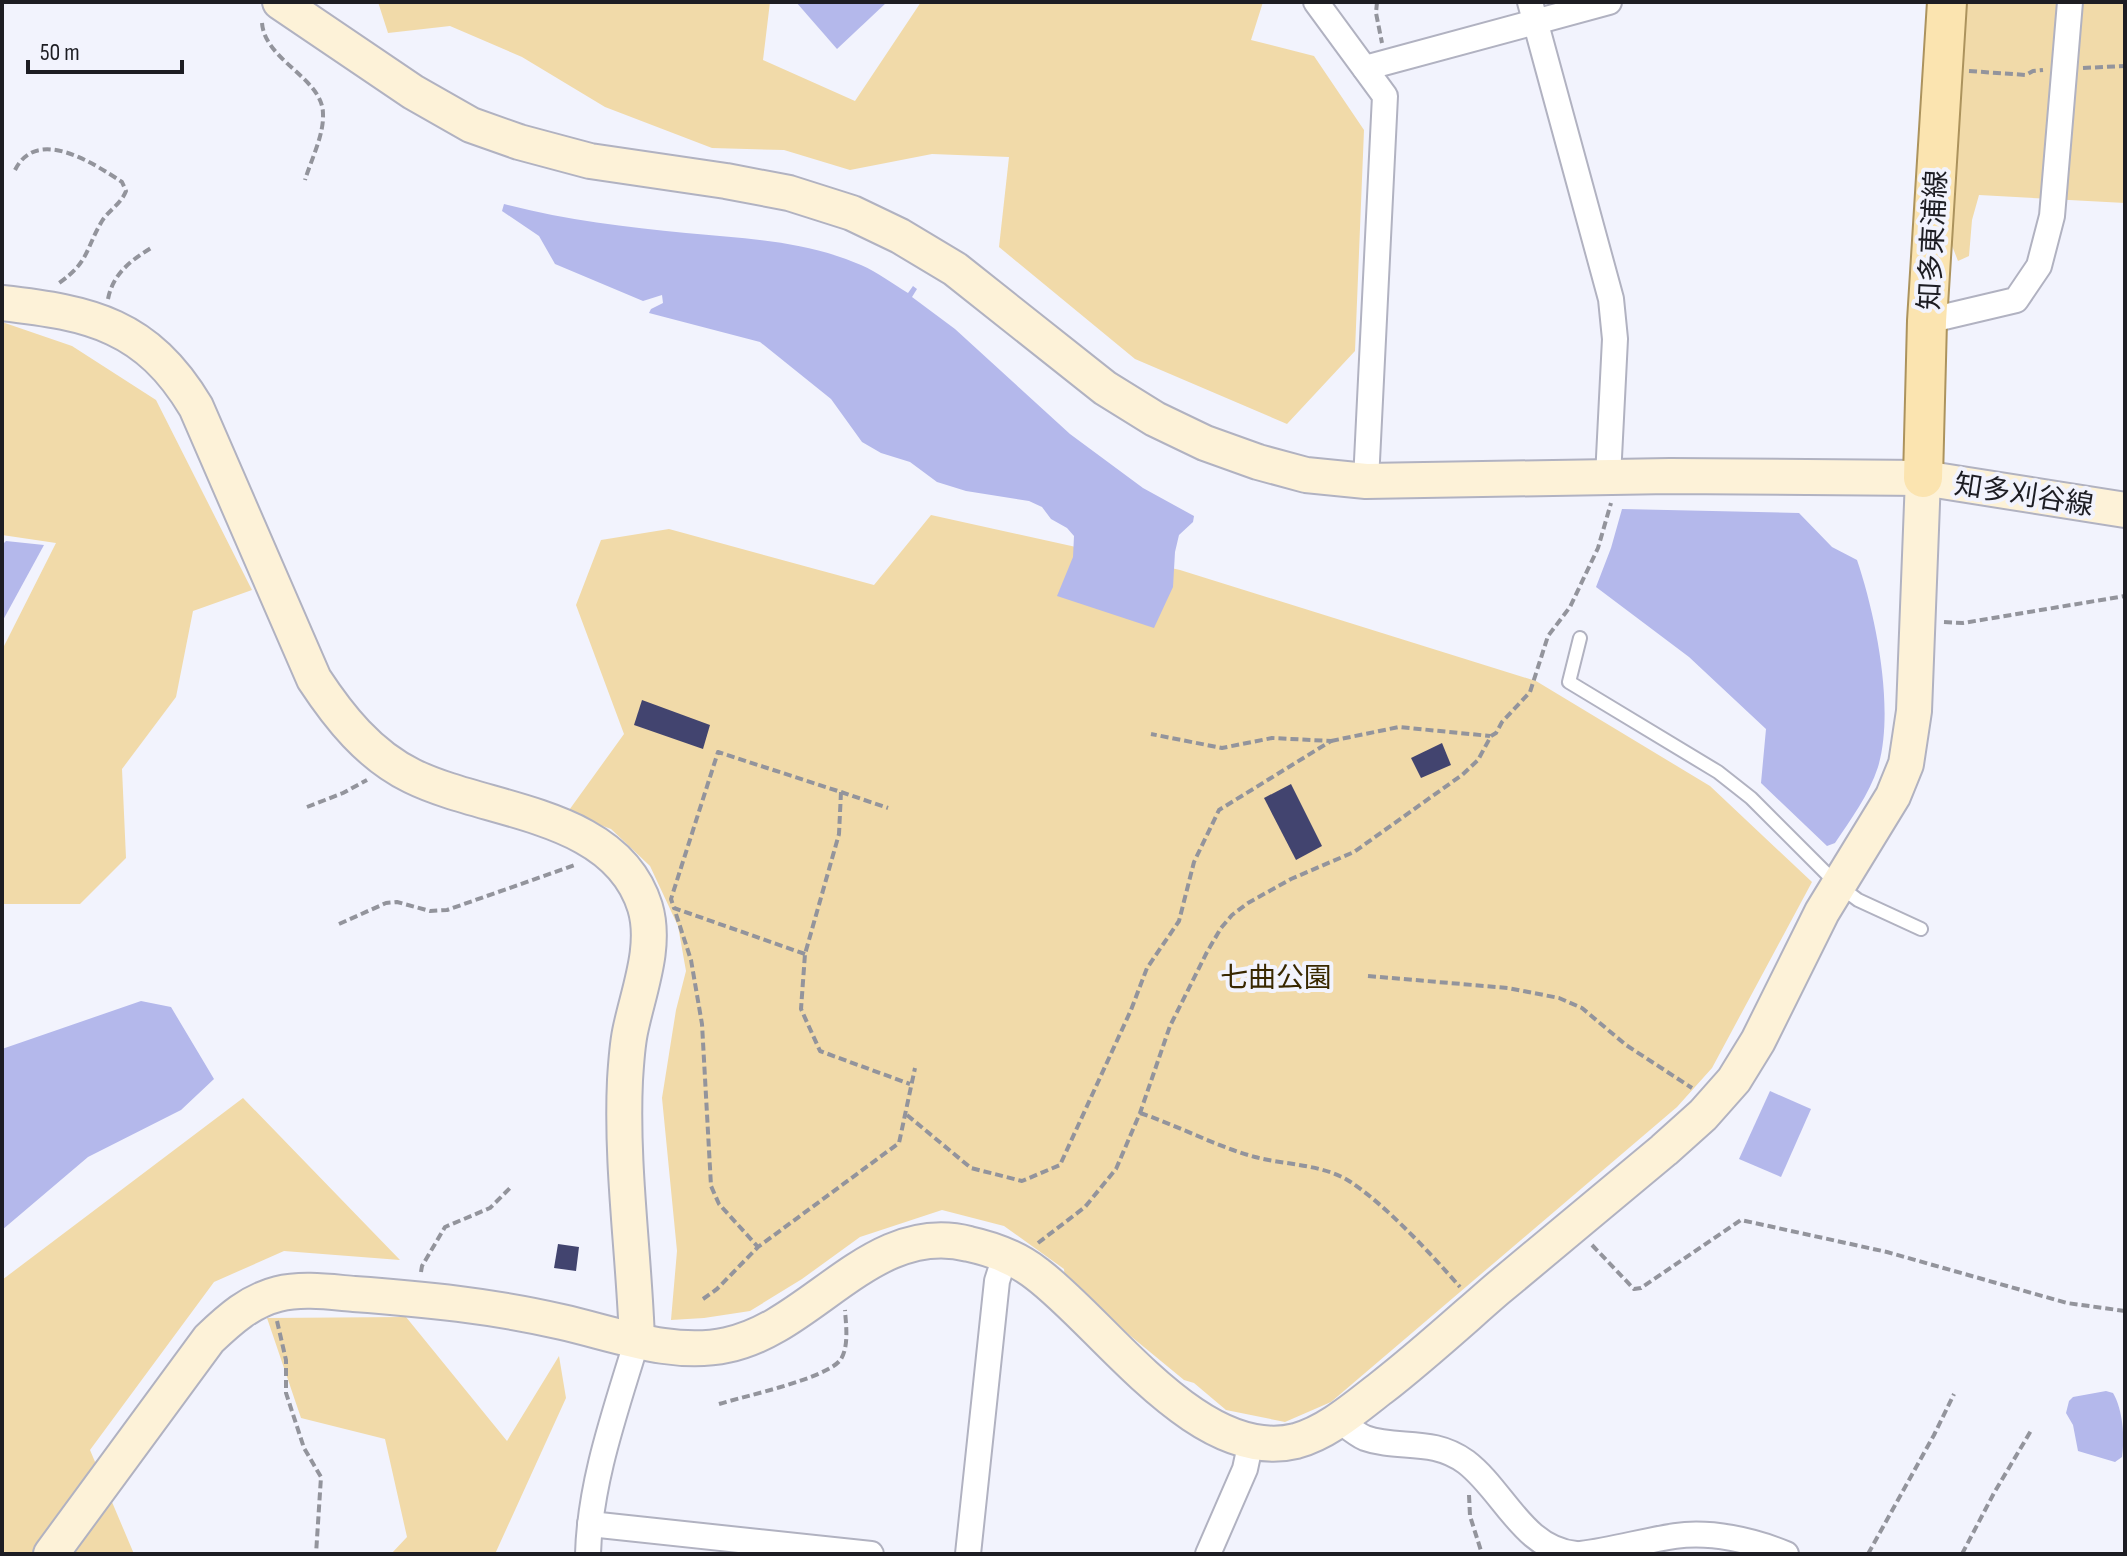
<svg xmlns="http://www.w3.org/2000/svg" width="2127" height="1556" font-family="'Sofia Sans Condensed','Noto Sans JP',sans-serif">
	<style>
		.green { fill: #f1daa9 }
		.water { fill: #b4b8eb }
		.building { fill: #42446f }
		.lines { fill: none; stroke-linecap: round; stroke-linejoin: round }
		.lane-casing { stroke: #b1b2c1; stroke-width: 16 }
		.street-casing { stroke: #b1b2c1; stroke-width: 28 }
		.secondary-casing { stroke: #b1b2c1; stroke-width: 38 }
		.primary-casing { stroke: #ac935d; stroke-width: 42 }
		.path { stroke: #93949c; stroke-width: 4; stroke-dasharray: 8 4; stroke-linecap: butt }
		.lane { stroke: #fff; stroke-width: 12 }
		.street { stroke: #fff; stroke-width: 24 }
		.secondary { stroke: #fdf2d8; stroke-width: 34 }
		.primary { stroke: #fbe4b0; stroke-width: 38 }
		.labels { text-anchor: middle; stroke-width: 8; stroke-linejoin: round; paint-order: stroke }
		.street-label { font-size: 28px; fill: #1d1d23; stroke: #f2f3fd }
		.park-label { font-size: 28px; fill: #392800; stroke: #f2f3fd }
	</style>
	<rect width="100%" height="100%" fill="#f2f3fd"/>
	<g class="green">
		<path d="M 378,2 L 770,2 L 763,60 L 855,101 L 921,2 L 1263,2 L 1251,40 L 1314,56 L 1364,130 L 1355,351 L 1287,424 L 1135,359 L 999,247 L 1009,157 L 932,154 L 850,170 L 784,150 L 712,148 L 605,107 L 522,57 L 450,26 L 388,33 Z"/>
		<path d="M 1966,2 L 2125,2 L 2125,203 L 1979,195 L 1972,220 L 1969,256 L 1958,261 L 1949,238 Z"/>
		<path d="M 2,322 L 72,346 L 156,400 L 252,590 L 193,611 L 176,697 L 122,769 L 126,858 L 80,904 L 2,904 L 2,650 L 56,543 L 2,535 Z"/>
		<path d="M 931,515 L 1180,570 L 1536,681 L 1710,786 L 1812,882 L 1712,1068 L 1677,1107 L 1331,1402 L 1285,1422 L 1226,1410 L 1194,1383 L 1184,1380 L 1065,1282 L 1064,1269 L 1004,1226 L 942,1210 L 860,1237 L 802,1279 L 750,1311 L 704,1318 L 671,1320 L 677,1251 L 662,1098 L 676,1010 L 686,971 L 678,926 L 650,866 L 611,829 L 567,813 L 624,734 L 576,605 L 601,540 L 669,529 L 874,585 Z"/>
		<path d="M 243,1098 L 400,1260 L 284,1251 L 214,1282 L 90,1450 L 134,1554 L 2,1554 L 2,1280 Z"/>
		<path d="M 406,1317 L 507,1441 L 559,1356 L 566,1398 L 495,1554 L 391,1554 L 407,1537 L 385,1439 L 301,1418 L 267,1318 Z"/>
	</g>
	<g class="water">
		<path d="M 796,2 L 887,2 L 837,49 Z"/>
		<path d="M 504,204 C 564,220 625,227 686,233 C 747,239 803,240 861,265 C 877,272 893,284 908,293 L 913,286 L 917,289 L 912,297 L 955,329 L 1070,434 L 1143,488 L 1194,516 L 1193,522 L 1179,535 L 1175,552 L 1173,587 L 1154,628 L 1057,596 L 1073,557 L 1074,536 L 1067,528 L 1051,519 L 1042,507 L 1029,501 L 966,491 L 937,482 L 910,462 L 881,453 L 862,442 L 831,399 L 760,342 L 649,313 L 651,309 L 663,303 L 662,295 L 643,301 L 555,264 L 539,236 L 502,211 Z"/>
		<path d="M 1622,509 L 1799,513 L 1832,547 L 1857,560 C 1876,616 1895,710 1878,767 C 1869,795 1851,819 1835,843 L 1827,846 L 1761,783 L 1766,729 L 1689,657 L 1596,587 L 1611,548 Z"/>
		<path d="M 6,541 L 44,545 L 2,622 L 2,545 Z"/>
		<path d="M 141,1001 L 171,1007 L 214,1079 L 181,1110 L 88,1157 L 2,1230 L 2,1049 Z"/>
		<path d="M 1770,1091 L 1811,1109 L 1781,1177 L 1739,1159 Z"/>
		<path d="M 2106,1391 L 2113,1393 C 2123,1410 2125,1438 2122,1457 L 2115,1462 L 2078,1451 L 2073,1425 L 2066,1413 L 2069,1401 L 2073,1397 Z"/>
	</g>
	<g class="building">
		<path d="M 642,700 L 710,725 L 703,749 L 634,725 Z"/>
		<path d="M 1442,743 L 1451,765 L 1421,778 L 1411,758 Z"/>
		<path d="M 1291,784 L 1322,846 L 1296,860 L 1264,798 Z"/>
		<path d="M 558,1244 L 579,1247 L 576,1271 L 554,1268 Z"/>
	</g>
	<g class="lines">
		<g class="lane-casing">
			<path id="lane" d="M 1580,638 L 1569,682 L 1718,772 L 1751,798 L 1838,885 L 1858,900 L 1921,929"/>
		</g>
		<g class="street-casing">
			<g id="street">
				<path d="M 1316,2 L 1385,96 L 1366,481"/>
				<path d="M 1530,2 L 1611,299 L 1615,339 L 1608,477"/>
				<path d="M 1365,68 L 1609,2"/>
				<path d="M 1927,321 L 2016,300 L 2039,266 L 2052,216 L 2070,2"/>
				<path d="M 1339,1420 C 1347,1426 1356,1434 1365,1438 C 1398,1450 1432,1437 1466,1462 C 1504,1491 1523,1549 1576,1554"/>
				<path d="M 590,1524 L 871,1554"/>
				<path d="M 588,1554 C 590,1481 616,1410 637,1340"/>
				<path d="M 968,1554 L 997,1281 L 1005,1256"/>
				<path d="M 1208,1554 L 1245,1469 L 1251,1441"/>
				<path d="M 1581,1554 C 1613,1550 1643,1541 1675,1536 C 1711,1531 1752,1540 1786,1554"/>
			</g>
		</g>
		<g class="secondary-casing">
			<g id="secondary">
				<path d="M 280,2 L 413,92 L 471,125 L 519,142 L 590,161 L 726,181 L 789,193 L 852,213 L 900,236 L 955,269 L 1105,388 L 1155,419 L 1205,443 L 1258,462 L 1306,475 L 1366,481 L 1670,476 L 1923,478 L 2125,510"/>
				<path d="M 2,303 C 91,313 147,325 196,407 L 314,679 C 339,717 369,755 412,776 C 487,813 616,812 645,907 C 657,947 638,992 630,1032 C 627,1047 626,1064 625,1080 C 621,1166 634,1254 637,1340"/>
				<path d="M 51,1554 L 209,1339 C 230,1319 250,1301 278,1294 C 302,1288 330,1292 354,1294 C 423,1299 494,1306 562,1322 C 615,1334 673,1357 727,1345 C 812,1328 873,1219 969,1244 C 992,1249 1018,1259 1037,1274 C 1106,1326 1199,1465 1296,1441 C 1328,1432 1355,1408 1381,1388 C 1421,1357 1458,1323 1496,1290 C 1552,1243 1608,1197 1664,1150 L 1703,1115 L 1734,1080 L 1758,1041 L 1822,912 L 1893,796 L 1906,764 L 1914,711 L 1923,478"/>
			</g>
		</g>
		<g class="primary-casing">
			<path id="primary" d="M 1923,478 L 1927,321 L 1947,2"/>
		</g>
		<g class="path">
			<path d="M 1377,2 L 1376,13 L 1382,43"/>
			<path d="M 262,23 C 265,61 323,78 323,114 C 324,135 311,160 305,180"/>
			<path d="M 2083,68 L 2125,66"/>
			<path d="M 1969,71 L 2026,75 L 2033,71 L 2043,70"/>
			<path d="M 15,170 C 37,126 93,163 122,182 L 126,191 C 121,204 109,210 102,221 C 85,250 89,262 59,283"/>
			<path d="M 108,299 C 113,274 130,261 151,248"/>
			<path d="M 1944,622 L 1963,623 L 2125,596"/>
			<path d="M 1331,741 L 1399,727 L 1490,736"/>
			<path d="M 841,792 L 888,808"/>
			<path d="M 307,807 L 343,793 L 367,780"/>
			<path d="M 676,914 L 691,960 L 702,1024 L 711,1186 L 719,1204 L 758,1247"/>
			<path d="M 339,924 L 386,903 L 397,902 L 430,911 L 447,910 L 575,865"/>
			<path d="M 805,954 L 674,908 L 671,899 L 718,752 L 841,792 L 839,834 L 805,954 L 801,1009 L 820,1051 L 910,1084"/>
			<path d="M 1368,976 L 1508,988 L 1559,998 L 1582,1008 L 1626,1045 L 1692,1088"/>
			<path d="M 1140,1113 C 1179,1126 1215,1146 1255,1157 C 1285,1165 1322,1164 1349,1181 C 1385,1204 1432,1255 1460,1287"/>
			<path d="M 907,1115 L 971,1168 L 1022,1181 L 1060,1165 L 1131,1010 L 1147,968 L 1179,921 L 1194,862 L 1219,810 L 1331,741 L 1272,738 L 1222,748 L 1151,734"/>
			<path d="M 1038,1243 L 1085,1207 L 1116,1169 L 1140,1113 L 1170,1026 L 1207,952 L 1221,928 L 1232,915 L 1248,903 L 1291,879 L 1354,852 L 1462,775 L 1478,760 L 1491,736 L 1496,733 L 1502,722 L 1530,692 L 1548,636 L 1570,607 L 1598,548 L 1611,503"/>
			<path d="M 1592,1245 L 1634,1289 L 1641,1288 L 1741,1220 L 1887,1252 L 2067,1303 L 2125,1311"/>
			<path d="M 421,1272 L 422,1266 L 445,1227 L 490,1208 L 511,1187"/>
			<path d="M 703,1299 L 717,1289 L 758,1247 L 899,1143 L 915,1068"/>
			<path d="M 277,1321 L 286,1360 L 286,1393 L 304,1448 L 321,1477 L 316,1554"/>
			<path d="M 719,1404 C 745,1396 829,1378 841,1359 C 849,1346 846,1325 845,1310"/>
			<path d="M 1469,1495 L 1470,1516 L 1482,1554"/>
			<path d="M 1868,1554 L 1934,1435 L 1954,1394"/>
			<path d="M 1962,1554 L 1994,1493 L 2032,1429"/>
		</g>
		<use href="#lane" class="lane"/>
		<use href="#street" class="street"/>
		<use href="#secondary" class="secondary"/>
		<use href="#primary" class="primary"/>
	</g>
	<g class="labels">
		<g class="street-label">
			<text transform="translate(1932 240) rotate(-87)" y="10">知多東浦線</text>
			<text transform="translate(2024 494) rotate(9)" y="10">知多刈谷線</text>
		</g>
		<g class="park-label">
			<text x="1276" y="987">七曲公園</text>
		</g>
	</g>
	<rect width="2127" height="1556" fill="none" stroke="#1d1d23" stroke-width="8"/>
	<path d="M28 60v12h154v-12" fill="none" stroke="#1d1d23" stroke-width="4"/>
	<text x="40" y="60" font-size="24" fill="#1d1d23" stroke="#f2f3fd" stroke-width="6" paint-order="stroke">50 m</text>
</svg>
